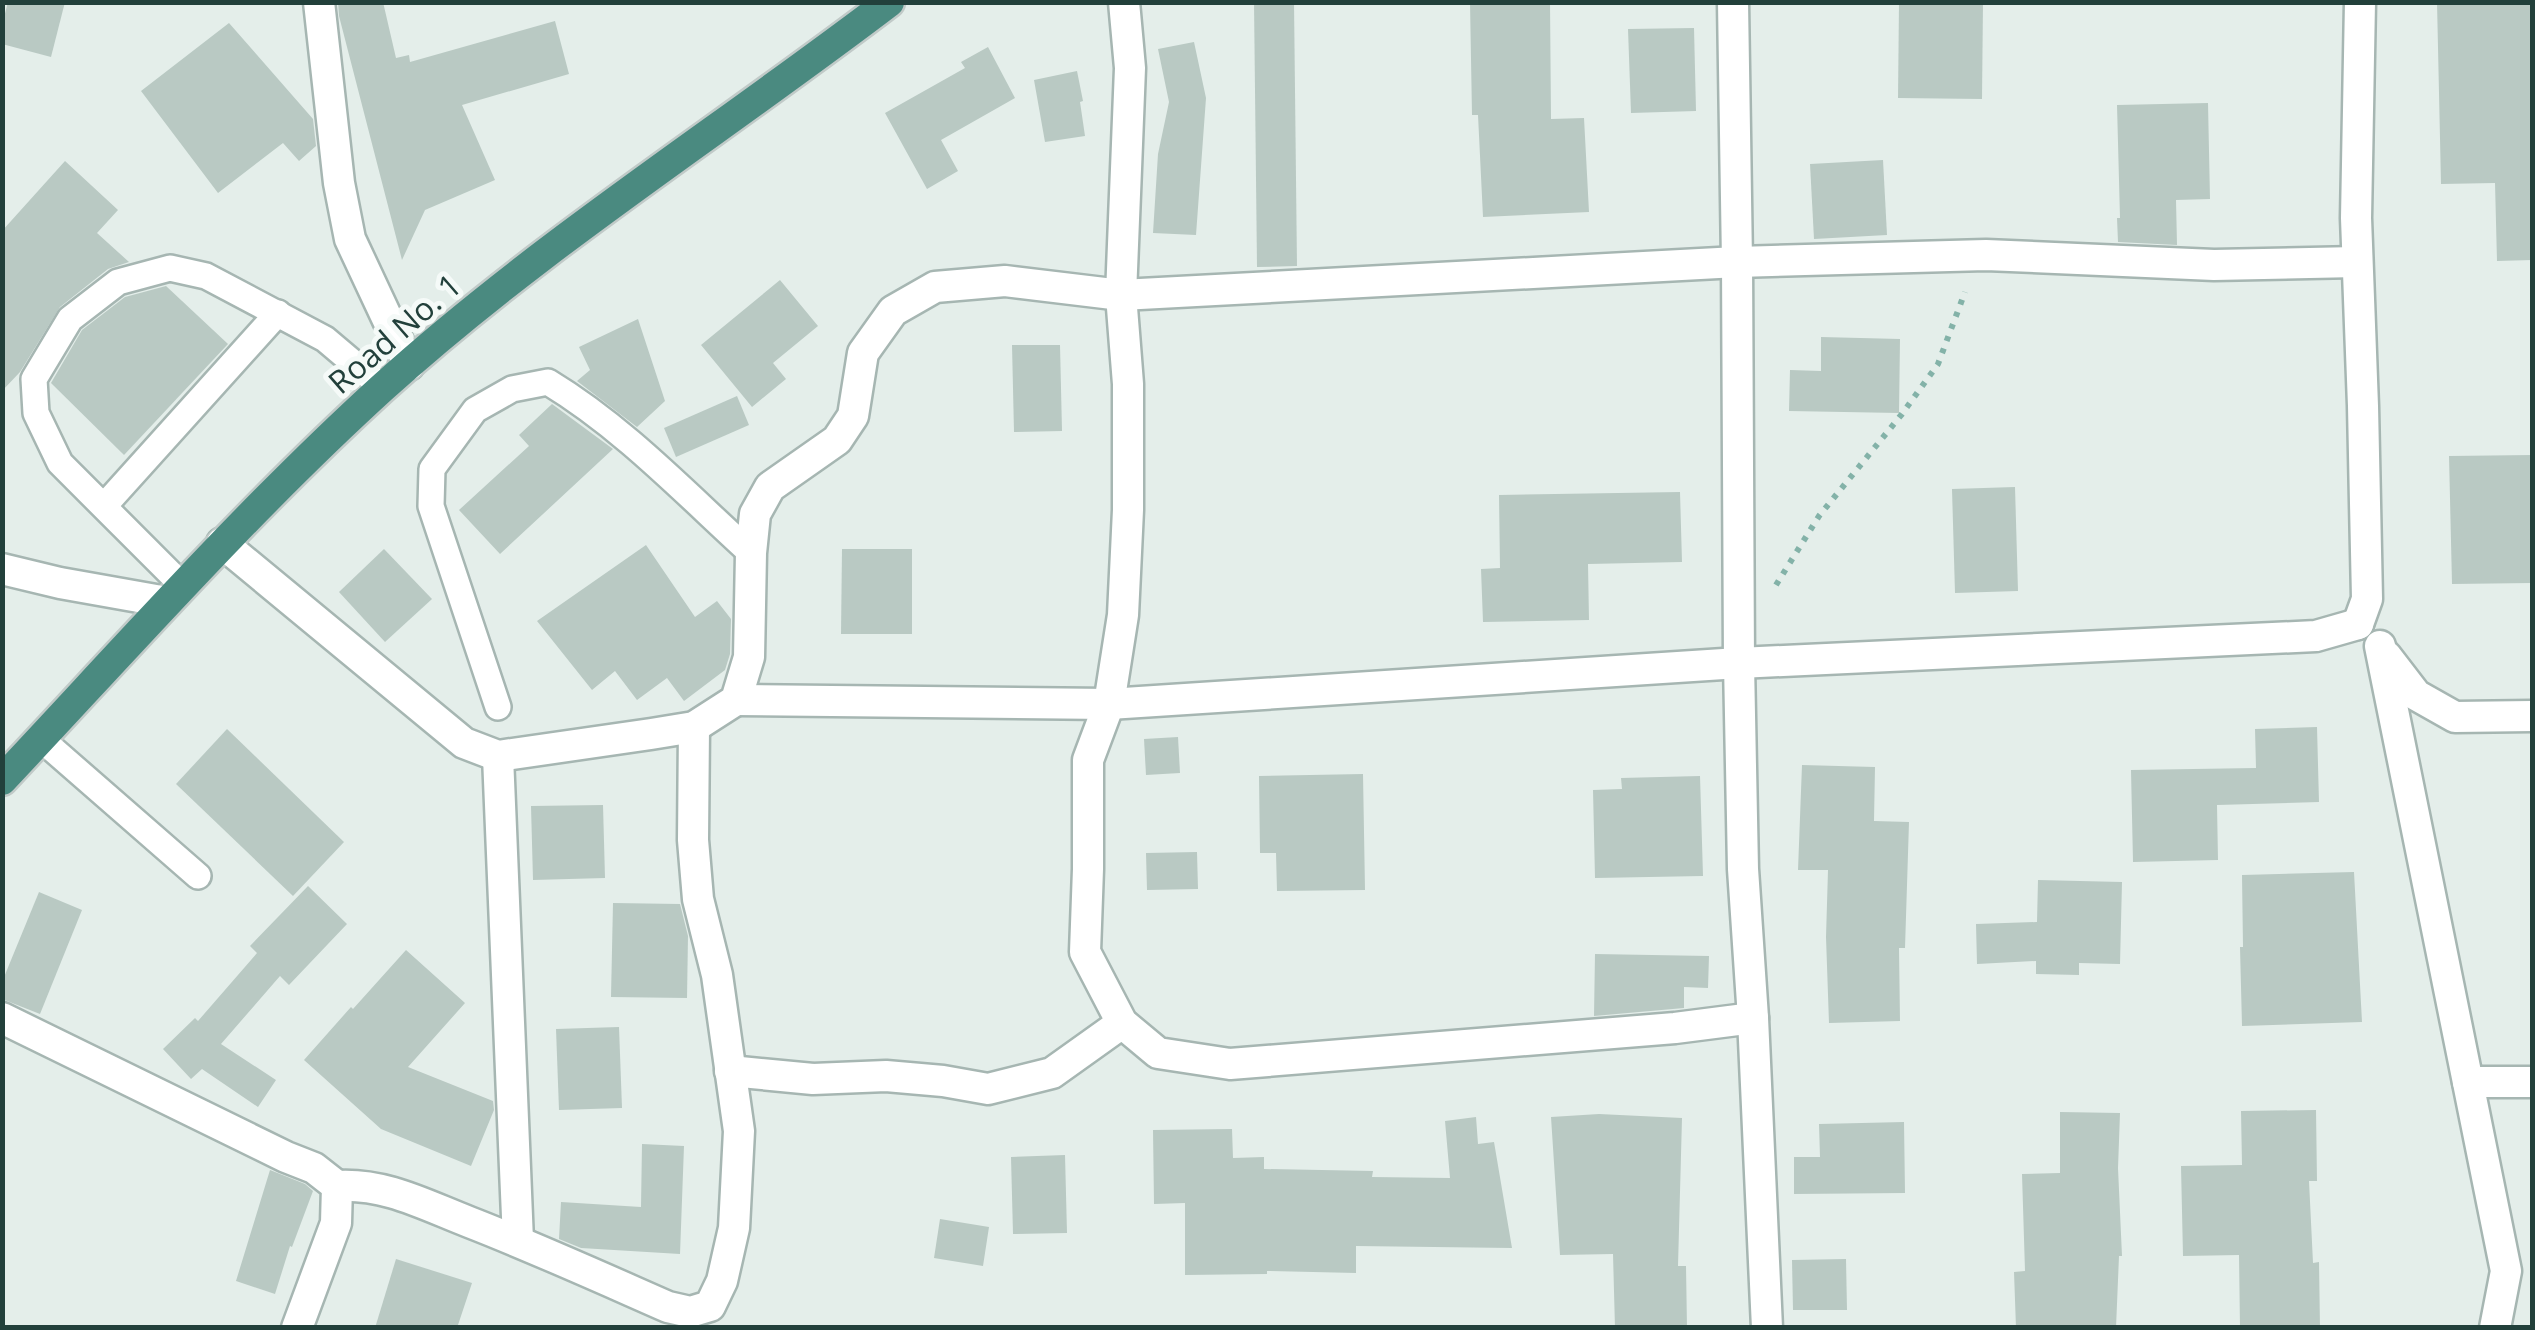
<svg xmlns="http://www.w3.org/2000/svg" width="2535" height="1330" font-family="'Open Sans',sans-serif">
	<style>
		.building { fill: #b9c9c3 }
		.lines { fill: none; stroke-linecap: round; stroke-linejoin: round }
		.service-casing { stroke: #a6b6b2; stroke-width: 30 }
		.minor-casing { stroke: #a6b6b2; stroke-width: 35 }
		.trunk-casing { stroke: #c1cac8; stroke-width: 35 }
		.path { stroke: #83b2a8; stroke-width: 6; stroke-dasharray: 5 8; stroke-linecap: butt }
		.service { stroke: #fff; stroke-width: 25 }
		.minor { stroke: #fff; stroke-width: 30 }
		.trunk { stroke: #4a8a80; stroke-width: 30 }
		.labels { text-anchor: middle; stroke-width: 10; stroke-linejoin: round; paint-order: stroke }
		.street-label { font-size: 32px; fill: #22403b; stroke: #f5faf8 }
	</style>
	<rect width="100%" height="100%" fill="#e4eeea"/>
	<g class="building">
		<path d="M 8,2 L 65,2 L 51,57 L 2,44 L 2,25 Z"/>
		<path d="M 338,2 L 383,2 L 396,58 L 409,55 L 410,62 L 555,21 L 569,74 L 462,105 L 495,180 L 425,210 L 402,260 L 339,16 Z"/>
		<path d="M 1254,2 L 1294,2 L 1297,266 L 1257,267 Z"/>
		<path d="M 1470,2 L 1550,2 L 1551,119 L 1584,118 L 1589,212 L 1483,217 L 1478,115 L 1472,115 Z"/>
		<path d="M 1899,2 L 1983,2 L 1982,99 L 1898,98 Z"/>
		<path d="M 2437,2 L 2532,2 L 2532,260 L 2497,261 L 2495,183 L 2441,184 Z"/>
		<path d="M 229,23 L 313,119 L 316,146 L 299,161 L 283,143 L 218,193 L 141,91 Z"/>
		<path d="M 1694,28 L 1696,111 L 1631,113 L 1628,29 Z"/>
		<path d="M 1194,42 L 1206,98 L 1196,235 L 1153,233 L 1158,154 L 1169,102 L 1158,49 Z"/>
		<path d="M 988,47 L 1015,98 L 941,140 L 958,171 L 927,189 L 885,113 L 965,68 L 961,62 Z"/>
		<path d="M 1077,71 L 1083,101 L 1080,102 L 1085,136 L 1045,142 L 1034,80 Z"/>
		<path d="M 2208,103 L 2210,199 L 2176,200 L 2177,245 L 2118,242 L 2117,218 L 2120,218 L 2117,105 Z"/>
		<path d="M 1883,160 L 1887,235 L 1814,239 L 1810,164 Z"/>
		<path d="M 65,161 L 118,210 L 97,233 L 129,262 L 108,269 L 60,307 L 20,372 L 2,391 L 2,231 Z"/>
		<path d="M 780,280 L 818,326 L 773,363 L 786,379 L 752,407 L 701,345 Z"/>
		<path d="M 166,286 L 228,344 L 124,455 L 51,383 L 82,330 L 125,297 Z"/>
		<path d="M 638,319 L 665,401 L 637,427 L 577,381 L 590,370 L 579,347 Z"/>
		<path d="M 1821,337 L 1900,339 L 1899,413 L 1789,411 L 1790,370 L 1821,371 Z"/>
		<path d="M 1012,345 L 1060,345 L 1062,431 L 1014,432 Z"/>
		<path d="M 737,396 L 749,425 L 676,457 L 664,428 Z"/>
		<path d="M 552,404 L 613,449 L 500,554 L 459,510 L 529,446 L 519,435 Z"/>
		<path d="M 2532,455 L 2532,583 L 2452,584 L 2449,456 Z"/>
		<path d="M 2015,487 L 2018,591 L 1955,593 L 1952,489 Z"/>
		<path d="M 1680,492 L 1682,562 L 1588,564 L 1589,620 L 1483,622 L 1481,569 L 1500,568 L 1499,495 Z"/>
		<path d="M 646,545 L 695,617 L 717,601 L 731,619 L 730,654 L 725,670 L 684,701 L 667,678 L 637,700 L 615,671 L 592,690 L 537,621 Z"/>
		<path d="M 384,549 L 432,599 L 385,642 L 339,592 Z"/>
		<path d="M 842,549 L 912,549 L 912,634 L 841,634 Z"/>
		<path d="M 2317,727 L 2319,802 L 2217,805 L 2218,860 L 2133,862 L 2131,770 L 2256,768 L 2255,729 Z"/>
		<path d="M 227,729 L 344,842 L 293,896 L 176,784 Z"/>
		<path d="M 1178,737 L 1180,773 L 1146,775 L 1144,739 Z"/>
		<path d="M 1802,765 L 1875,767 L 1874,821 L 1909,822 L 1905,948 L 1899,948 L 1900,1021 L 1829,1023 L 1826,937 L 1828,870 L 1798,870 Z"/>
		<path d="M 1363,774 L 1365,890 L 1277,891 L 1276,853 L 1260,853 L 1259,776 Z"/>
		<path d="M 1700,776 L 1703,876 L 1595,878 L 1593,790 L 1622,789 L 1621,778 Z"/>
		<path d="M 603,805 L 605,878 L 533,880 L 531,806 Z"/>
		<path d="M 1197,852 L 1198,889 L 1147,890 L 1146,853 Z"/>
		<path d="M 2354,872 L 2362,1022 L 2242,1026 L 2240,947 L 2243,947 L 2242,875 Z"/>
		<path d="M 2038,880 L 2122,882 L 2120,964 L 2079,963 L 2079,975 L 2036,974 L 2036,961 L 1977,964 L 1976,924 L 2037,922 Z"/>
		<path d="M 308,886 L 347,924 L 289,985 L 280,976 L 221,1044 L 276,1080 L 258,1107 L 202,1069 L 191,1079 L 163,1049 L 195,1018 L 198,1021 L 257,953 L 250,946 Z"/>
		<path d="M 39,892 L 82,910 L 40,1014 L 2,999 L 2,982 Z"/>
		<path d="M 613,903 L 680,904 L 688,936 L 687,998 L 611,997 Z"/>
		<path d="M 406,950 L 465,1003 L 408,1067 L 493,1101 L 494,1110 L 471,1166 L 381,1129 L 304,1060 L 351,1007 L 353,1009 Z"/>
		<path d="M 1595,954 L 1709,956 L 1708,988 L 1684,987 L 1684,1008 L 1594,1016 Z"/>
		<path d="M 619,1027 L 622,1108 L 559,1110 L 556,1029 Z"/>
		<path d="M 2316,1110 L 2317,1181 L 2309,1181 L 2313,1263 L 2319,1262 L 2320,1328 L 2240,1328 L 2239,1255 L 2183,1256 L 2181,1166 L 2242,1165 L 2241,1111 Z"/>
		<path d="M 2060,1112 L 2120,1113 L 2118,1168 L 2122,1256 L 2119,1256 L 2116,1328 L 2016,1328 L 2014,1272 L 2025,1271 L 2022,1174 L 2060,1173 Z"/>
		<path d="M 1599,1114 L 1682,1118 L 1678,1266 L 1686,1266 L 1687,1328 L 1615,1328 L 1613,1254 L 1560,1255 L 1551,1117 Z"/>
		<path d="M 1476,1117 L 1478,1144 L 1494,1142 L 1512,1248 L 1356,1246 L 1356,1273 L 1267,1271 L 1267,1274 L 1185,1275 L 1185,1203 L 1154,1204 L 1153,1130 L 1232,1129 L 1233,1158 L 1264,1157 L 1264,1169 L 1373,1171 L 1372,1177 L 1450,1178 L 1445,1121 Z"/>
		<path d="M 1904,1122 L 1905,1193 L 1794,1194 L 1794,1157 L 1820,1157 L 1819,1124 Z"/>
		<path d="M 642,1144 L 684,1146 L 680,1254 L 581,1248 L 559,1239 L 561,1202 L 641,1207 Z"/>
		<path d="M 1065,1155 L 1067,1233 L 1013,1234 L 1011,1157 Z"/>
		<path d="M 270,1170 L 305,1184 L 313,1191 L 292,1247 L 290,1246 L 275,1294 L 236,1281 Z"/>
		<path d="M 940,1219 L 989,1227 L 983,1266 L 934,1258 Z"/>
		<path d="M 396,1259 L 472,1283 L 457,1328 L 375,1328 Z"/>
		<path d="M 1846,1259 L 1847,1310 L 1793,1310 L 1792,1260 Z"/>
	</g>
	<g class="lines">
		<g class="service-casing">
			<g id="service">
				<path d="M 104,506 L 278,313"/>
				<path d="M 182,585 L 60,463 L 36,413 L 34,379 L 70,319 L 118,282 L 170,268 L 206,276 L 325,339 L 383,388"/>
				<path d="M 498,707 L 431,506 L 432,469 L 475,410 L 512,389 L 548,382 C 624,428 686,494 751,553"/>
				<path d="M 41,739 L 198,876"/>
			</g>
		</g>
		<g class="minor-casing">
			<g id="minor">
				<path d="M 319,2 L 339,183 L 350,239 L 409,365"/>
				<path d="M 1124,2 L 1130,68 L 1121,295 L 1128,384 L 1128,510 L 1123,615 L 1109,704 L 1088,760 L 1088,869 L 1085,952 L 1122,1023 L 1158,1053 L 1230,1064 L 1675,1028 L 1753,1018"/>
				<path d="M 1733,2 L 1737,262 L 1739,663 L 1743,869 L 1753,1018 L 1767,1328"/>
				<path d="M 222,543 L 464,743 L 498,756 L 651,734 L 694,727 L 736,700 L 749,657 L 751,553 L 755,514 L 770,487 L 837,440 L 853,416 L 863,353 L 893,311 L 935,287 L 1005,281 L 1121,295 L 1737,262 L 1986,255 L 2214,265 L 2357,262"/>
				<path d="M 2,569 L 60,583 L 167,602"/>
				<path d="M 2358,624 L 2367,599 L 2363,406 L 2356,218 L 2360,2"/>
				<path d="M 2380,646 L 2506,1271 L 2495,1328"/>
				<path d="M 2386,656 L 2416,695 L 2455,717 L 2532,716"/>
				<path d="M 736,700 L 1109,704 L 1739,663 L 2316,636 L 2358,624"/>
				<path d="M 498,756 L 518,1241"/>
				<path d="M 2,1018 L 286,1157 L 314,1168 L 337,1186 L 336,1223 L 297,1328"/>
				<path d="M 730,1071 L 813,1079 L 886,1076 L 943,1081 L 988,1089 L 1052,1073 L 1122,1023"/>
				<path d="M 2468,1082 L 2532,1082"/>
				<path d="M 337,1186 C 385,1183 425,1205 469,1222 C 536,1248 602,1278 668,1307 L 690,1312 L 710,1306 L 722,1281 L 734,1228 L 739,1131 L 717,975 L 698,899 L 693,840 L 694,727"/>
			</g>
		</g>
		<g class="trunk-casing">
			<path id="trunk" d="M 2,780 C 127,647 247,511 382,388 C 540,245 720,131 889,2"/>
		</g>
		<path class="path" d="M 1776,585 L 1819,516 L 1902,414 L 1938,364 L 1965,292"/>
		<use href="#service" class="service"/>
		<use href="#minor" class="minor"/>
		<use href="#trunk" class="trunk"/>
	</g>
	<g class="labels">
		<g class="street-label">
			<text transform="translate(395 334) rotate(-41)" y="11">Road No. 1</text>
		</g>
	</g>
	<rect width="2535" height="1330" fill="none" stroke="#22403b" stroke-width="10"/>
</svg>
